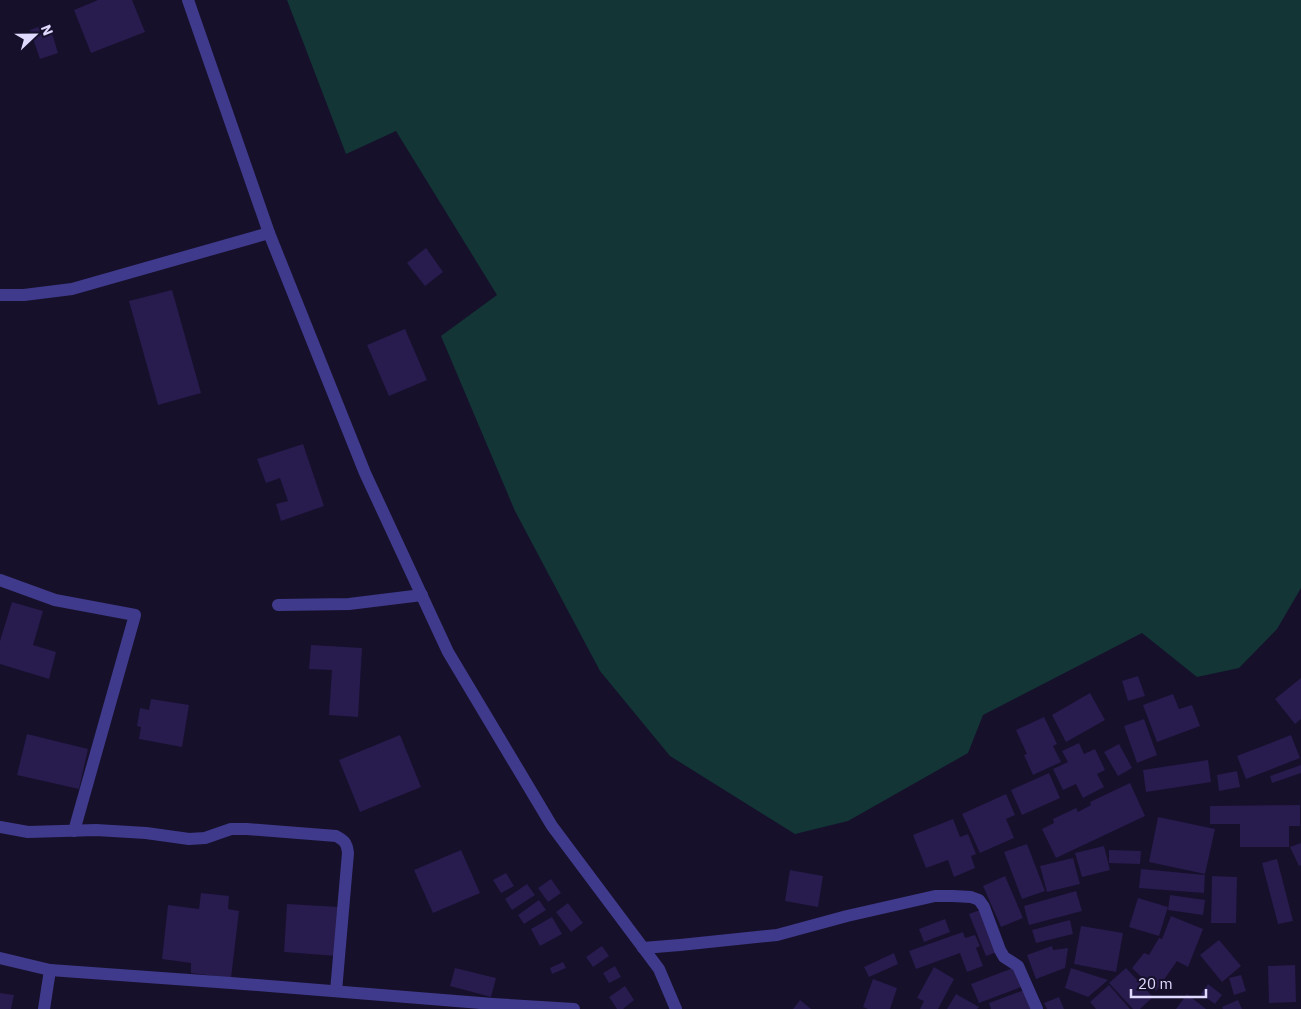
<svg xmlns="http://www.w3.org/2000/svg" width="1301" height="1009" font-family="'IBM Plex Sans',sans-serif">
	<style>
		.green { fill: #133536 }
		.building { fill: #281b4d }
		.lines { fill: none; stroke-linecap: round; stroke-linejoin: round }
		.minor { stroke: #403a8c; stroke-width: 12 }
	</style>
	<rect width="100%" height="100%" fill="#16102b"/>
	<path class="green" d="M 287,0 L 1301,0 L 1301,588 L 1277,629 L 1239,668 L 1197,677 L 1142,633 L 983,715 L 968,753 L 848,821 L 795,834 L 670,756 L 600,671 L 515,511 L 441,336 L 497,295 L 396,131 L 346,154 Z"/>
	<g class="building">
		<path d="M 98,0 L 132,0 L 145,32 L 91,53 L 74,10 Z"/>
		<path d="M 49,23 L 58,53 L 40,59 L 30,30 Z"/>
		<path d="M 426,248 L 443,272 L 425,286 L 407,263 Z"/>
		<path d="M 172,290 L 201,393 L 158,405 L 129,301 Z"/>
		<path d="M 405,329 L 427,380 L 389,396 L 367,345 Z"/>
		<path d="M 303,444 L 324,506 L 281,521 L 276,504 L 288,501 L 280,478 L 266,483 L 257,459 Z"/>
		<path d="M 12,602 L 43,611 L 33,645 L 56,652 L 49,679 L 0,664 L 0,641 Z"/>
		<path d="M 311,645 L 362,648 L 358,717 L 329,715 L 332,670 L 309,669 Z"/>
		<path d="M 1138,676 L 1145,696 L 1128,701 L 1122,681 Z"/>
		<path d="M 1301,678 L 1301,719 L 1295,724 L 1275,699 Z"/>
		<path d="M 1090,693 L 1105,720 L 1066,742 L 1052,715 Z"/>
		<path d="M 1173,694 L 1179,709 L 1192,705 L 1200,726 L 1157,742 L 1143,705 Z"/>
		<path d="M 151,699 L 189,705 L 182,747 L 139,739 L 141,727 L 137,726 L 140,708 L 149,710 Z"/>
		<path d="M 1044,717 L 1057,744 L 1053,746 L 1061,762 L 1033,775 L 1024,755 L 1027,754 L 1016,730 Z"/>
		<path d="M 1144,719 L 1157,755 L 1137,763 L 1124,726 Z"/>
		<path d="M 27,734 L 88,749 L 79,789 L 17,775 Z"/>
		<path d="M 400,735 L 421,787 L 360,812 L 339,760 Z"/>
		<path d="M 1291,735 L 1300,758 L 1246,779 L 1237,756 Z"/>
		<path d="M 1079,743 L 1084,754 L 1095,749 L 1105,770 L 1097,774 L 1104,787 L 1083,798 L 1076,784 L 1063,790 L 1053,769 L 1068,762 L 1062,751 Z"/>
		<path d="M 1119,744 L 1132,768 L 1118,776 L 1104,752 Z"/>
		<path d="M 1208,760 L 1211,782 L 1146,792 L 1143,770 Z"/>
		<path d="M 1301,765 L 1301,773 L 1272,783 L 1270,776 Z"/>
		<path d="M 1237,771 L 1240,787 L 1219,791 L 1217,775 Z"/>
		<path d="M 1049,773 L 1060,798 L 1022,815 L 1011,790 Z"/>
		<path d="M 1130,783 L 1145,816 L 1056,858 L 1042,829 L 1054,823 L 1053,819 L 1076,808 L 1078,812 L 1091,805 L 1090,802 Z"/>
		<path d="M 1006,794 L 1015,815 L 1006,819 L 1014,838 L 980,853 L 962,814 Z"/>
		<path d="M 1300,805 L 1300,826 L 1289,826 L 1289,847 L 1240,847 L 1240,824 L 1210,824 L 1210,806 Z"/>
		<path d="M 1158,817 L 1215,829 L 1205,874 L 1149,862 Z"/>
		<path d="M 953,819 L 960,837 L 968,834 L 976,854 L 971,856 L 975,868 L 954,877 L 948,860 L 926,868 L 913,835 Z"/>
		<path d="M 1301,843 L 1301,865 L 1299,866 L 1290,847 Z"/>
		<path d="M 1027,844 L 1045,891 L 1022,899 L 1004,852 Z"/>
		<path d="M 1104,846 L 1110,870 L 1082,877 L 1075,853 Z"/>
		<path d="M 461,850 L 480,893 L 433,913 L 414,870 Z"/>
		<path d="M 1109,850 L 1141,851 L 1140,864 L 1109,863 Z"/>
		<path d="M 1073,858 L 1080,884 L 1047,892 L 1040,866 Z"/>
		<path d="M 1277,859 L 1293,921 L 1278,924 L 1262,863 Z"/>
		<path d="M 1141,869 L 1205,875 L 1204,893 L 1139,888 Z"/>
		<path d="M 790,870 L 823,876 L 818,907 L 785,901 Z"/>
		<path d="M 506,873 L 514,886 L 501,893 L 493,880 Z"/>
		<path d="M 1005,876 L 1023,918 L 1001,927 L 983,886 Z"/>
		<path d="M 1212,876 L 1237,877 L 1236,923 L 1211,923 Z"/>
		<path d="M 551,879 L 561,893 L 548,902 L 538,888 Z"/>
		<path d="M 527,884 L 535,895 L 512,910 L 505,899 Z"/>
		<path d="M 1076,891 L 1082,911 L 1029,925 L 1024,906 Z"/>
		<path d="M 201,893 L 229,896 L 228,909 L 239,911 L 231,978 L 191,973 L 191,963 L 162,959 L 168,905 L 199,909 Z"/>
		<path d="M 1170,895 L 1205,900 L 1203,915 L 1168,910 Z"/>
		<path d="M 1138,898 L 1168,907 L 1159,936 L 1129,927 Z"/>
		<path d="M 539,900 L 546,910 L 524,924 L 518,915 Z"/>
		<path d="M 568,903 L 583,923 L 571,932 L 556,912 Z"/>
		<path d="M 287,904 L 340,907 L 337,956 L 284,952 Z"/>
		<path d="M 980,910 L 997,952 L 986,956 L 969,914 Z"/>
		<path d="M 1171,916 L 1203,929 L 1188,967 L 1177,961 L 1156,991 L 1132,968 L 1144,953 L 1149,955 L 1159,938 L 1162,939 Z"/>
		<path d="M 552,917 L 562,934 L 540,946 L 531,929 Z"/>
		<path d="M 945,919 L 950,932 L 924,942 L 919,929 Z"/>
		<path d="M 1070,920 L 1073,934 L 1036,943 L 1032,930 Z"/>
		<path d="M 1081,926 L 1123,933 L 1116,972 L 1074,964 Z"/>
		<path d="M 963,932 L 965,938 L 975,935 L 980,946 L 976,948 L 983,966 L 967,972 L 960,953 L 916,969 L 909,951 Z"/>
		<path d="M 1219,940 L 1241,966 L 1222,982 L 1200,955 Z"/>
		<path d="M 602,946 L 609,956 L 593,967 L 586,957 Z"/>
		<path d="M 1052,946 L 1053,950 L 1068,948 L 1065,968 L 1036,979 L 1027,955 Z"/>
		<path d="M 894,953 L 898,964 L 869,977 L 864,967 Z"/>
		<path d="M 563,962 L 566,968 L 552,974 L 550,968 Z"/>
		<path d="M 1295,965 L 1296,1002 L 1269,1003 L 1268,966 Z"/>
		<path d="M 615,966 L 621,977 L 609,983 L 603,973 Z"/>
		<path d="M 934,967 L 954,979 L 938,1009 L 920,1009 L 924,1001 L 917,998 Z"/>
		<path d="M 455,968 L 496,978 L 491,997 L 450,986 Z"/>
		<path d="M 1013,968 L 1021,987 L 979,1003 L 971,984 Z"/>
		<path d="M 1071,968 L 1108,980 L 1088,997 L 1065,988 Z"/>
		<path d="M 1126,968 L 1153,997 L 1140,1009 L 1133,1009 L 1109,983 Z"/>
		<path d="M 1241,975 L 1246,991 L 1234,995 L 1229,978 Z"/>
		<path d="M 873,979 L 897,988 L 890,1009 L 868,1009 L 863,1007 Z"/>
		<path d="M 1208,984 L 1222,995 L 1215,1004 L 1201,994 Z"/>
		<path d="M 1109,985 L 1130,1009 L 1096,1009 L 1090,1002 Z"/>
		<path d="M 625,986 L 634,1000 L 623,1009 L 617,1009 L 609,997 Z"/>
		<path d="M 1024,990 L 1031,1009 L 991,1009 L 989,1003 Z"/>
		<path d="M 0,993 L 14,995 L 11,1009 L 0,1009 Z"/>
		<path d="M 956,994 L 979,1007 L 977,1009 L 947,1009 Z"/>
		<path d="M 1187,994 L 1206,1009 L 1176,1009 Z"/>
		<path d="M 1059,997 L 1064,1009 L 1047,1009 L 1044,1003 Z"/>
		<path d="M 800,1000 L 811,1009 L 793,1009 Z"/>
		<path d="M 1238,1000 L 1242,1009 L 1223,1009 L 1222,1007 Z"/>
	</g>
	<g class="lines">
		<g class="minor">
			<path d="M 188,0 L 269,233 L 365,473 L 448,652 L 552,826 L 659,969 L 676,1009"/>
			<path d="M 0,295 L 24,295 L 72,289 L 269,233"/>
			<path d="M 0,580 L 55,600 L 135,615 L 74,831"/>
			<path d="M 278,605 L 349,604 L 422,595"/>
			<path d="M 0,827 L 28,832 L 96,830 L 146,833 L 189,839 L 205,838 L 231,829 L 247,829 L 336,836 C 344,840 347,843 348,853 L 336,991"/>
			<path d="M 643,948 L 680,945 L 777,935 L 847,916 L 935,896 L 953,896 L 971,897 L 979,900 L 984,907 L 1000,950 L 1004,957 L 1018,966 L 1037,1009"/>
			<path d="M 0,958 L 50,970 L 231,983 L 493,1004 L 574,1009"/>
			<path d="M 44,1009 L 50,970"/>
		</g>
	</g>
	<g transform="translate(35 35) rotate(68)" stroke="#16102b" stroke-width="4" paint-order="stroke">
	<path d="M0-4L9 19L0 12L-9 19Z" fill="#e0daff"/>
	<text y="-8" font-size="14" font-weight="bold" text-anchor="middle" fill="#e0daff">N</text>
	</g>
	<path d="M1131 989v8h75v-8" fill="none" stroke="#e0daff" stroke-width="2.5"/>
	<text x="1138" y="989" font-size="15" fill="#e0daff" stroke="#16102b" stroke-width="4" paint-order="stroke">20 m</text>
</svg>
